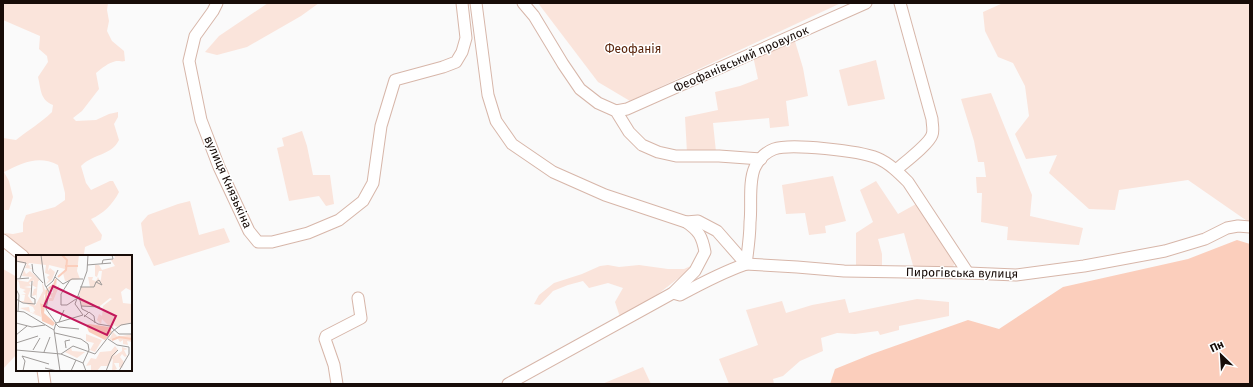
<svg xmlns="http://www.w3.org/2000/svg" width="1253" height="387" font-family="'Fira Sans',sans-serif">
	<style>
		.green { fill: #fae4db }
		.water { fill: #fbcebc }
		.lines { fill: none; stroke-linecap: round; stroke-linejoin: round }
		.minor-casing { stroke: #d7b6a9; stroke-width: 13 }
		.minor { stroke: #fff; stroke-width: 11 }
		.labels { text-anchor: middle; stroke-width: 3; stroke-linejoin: round; paint-order: stroke }
		.park-label { font-size: 12px; fill: #5a250c; stroke: #fff }
		.street-label { font-size: 12px; fill: #170c08; stroke: #fff }
		.inset-river { fill: none; stroke: #fbcebc; stroke-width: 2 }
		.inset-road { fill: none; stroke: #9f9b99; stroke-width: 1 }
		.view { fill: #c2185b; fill-opacity: 0.15; stroke: #c2185b; stroke-width: 2 }
		.inset-edge { fill: none; stroke: #170c08; stroke-width: 2 }
	</style>
	<rect width="100%" height="100%" fill="#fafafa"/>
	<g class="green">
		<path d="M 3,3 L 108,3 L 107,10 L 109,21 L 107,31 L 112,41 L 124,51 L 125,61 C 122,62 120,61 116,61 C 108,63 102,68 96,73 L 99,89 L 82,111 L 73,118 L 76,121 L 96,120 L 109,114 L 118,112 L 118,117 L 114,124 L 119,140 C 111,156 94,153 81,166 L 86,183 L 91,190 L 110,181 L 113,181 L 119,192 C 113,204 103,214 91,219 L 102,235 L 101,240 L 85,247 L 84,254 L 71,256 L 63,254 L 57,256 L 29,256 L 5,233 L 13,234 L 23,232 L 23,223 L 26,215 L 55,207 L 65,200 L 65,193 L 58,165 C 38,155 23,163 4,172 L 9,181 L 13,197 L 9,210 L 3,210 L 3,138 L 16,140 C 28,130 41,123 52,112 L 53,105 C 40,100 41,89 38,77 L 48,62 L 47,56 L 39,49 L 40,36 L 3,20 Z"/>
		<path d="M 268,3 L 319,3 L 301,16 L 247,47 L 217,55 L 205,52 L 219,36 Z"/>
		<path d="M 538,3 L 841,3 L 630,101 L 598,82 Z"/>
		<path d="M 1003,3 L 1250,3 L 1250,223 L 1188,180 L 1119,190 L 1115,210 L 1089,209 L 1049,173 L 1057,155 L 1026,159 L 1015,134 L 1029,116 L 1025,86 L 1013,63 L 998,57 L 985,31 L 983,12 Z"/>
		<path d="M 794,38 L 803,68 L 808,96 L 786,101 L 789,126 L 770,128 L 769,118 L 713,123 L 716,152 L 687,153 L 685,117 L 718,110 L 715,92 L 740,86 L 758,79 L 753,56 Z"/>
		<path d="M 876,60 L 885,99 L 848,106 L 839,70 Z"/>
		<path d="M 991,93 L 1032,195 L 1030,216 L 1083,228 L 1079,245 L 1007,240 L 1008,227 L 981,222 L 982,193 L 977,193 L 976,177 L 986,177 L 984,162 L 978,162 L 974,141 L 961,99 Z"/>
		<path d="M 302,131 L 307,146 L 313,175 L 330,175 L 334,204 L 326,206 L 319,196 L 289,201 L 277,148 L 284,146 L 282,138 Z"/>
		<path d="M 833,176 L 846,221 L 825,226 L 826,233 L 809,235 L 805,213 L 786,214 L 782,185 Z"/>
		<path d="M 876,181 L 898,214 L 916,204 L 955,262 L 953,267 L 944,271 L 914,269 L 904,233 L 878,239 L 882,254 L 882,268 L 856,267 L 856,233 L 873,222 L 860,190 Z"/>
		<path d="M 190,201 L 199,235 L 224,228 L 230,242 L 154,266 L 144,245 L 141,223 L 148,215 L 178,204 Z"/>
		<path d="M 695,264 L 689,270 L 645,304 L 620,317 L 615,302 L 623,288 L 608,283 L 589,288 L 583,281 L 568,285 L 553,291 L 540,305 L 534,304 L 539,295 L 554,283 L 582,274 L 600,266 L 608,265 L 619,267 L 639,265 L 668,269 L 684,269 Z"/>
		<path d="M 3,269 L 17,277 L 17,350 L 16,355 L 3,369 Z"/>
		<path d="M 845,299 L 849,313 L 917,299 L 949,302 L 949,316 L 899,326 L 899,330 L 880,335 L 878,331 L 855,334 L 837,333 L 821,338 L 823,351 L 800,361 L 783,376 L 773,379 L 774,384 L 729,384 L 719,359 L 758,345 L 746,310 L 782,301 L 786,313 L 812,305 Z"/>
		<path d="M 643,367 L 651,384 L 602,384 Z"/>
	</g>
	<path class="water" d="M 1237,240 L 1250,244 L 1250,384 L 830,384 L 835,369 L 872,354 L 968,320 L 999,329 L 1063,287 L 1188,259 Z"/>
	<g class="lines">
		<g class="minor-casing">
			<g id="minor">
				<path d="M 217,3 L 213,11 L 195,36 L 189,61 L 201,120 L 219,167 L 249,231 L 258,242 L 272,242 L 308,233 L 339,220 L 363,201 L 373,183 L 381,126 L 395,80 L 443,67 L 456,62 L 462,52 L 466,38 L 462,3"/>
				<path d="M 476,3 L 488,95 L 496,121 L 512,144 L 553,172 L 605,195 L 686,222 C 699,231 702,236 705,252 L 695,271 L 673,293 L 508,384"/>
				<path d="M 523,3 L 534,16 L 563,64 L 580,89 L 598,103 L 616,111 L 629,132 L 642,145 L 658,152 L 676,156 L 719,156 L 761,159"/>
				<path d="M 616,111 L 627,109 L 866,3"/>
				<path d="M 896,170 C 904,163 929,144 932,135 C 934,130 932,124 932,119 L 900,3"/>
				<path d="M 686,222 L 698,221 L 717,231 L 746,264 L 797,267 L 844,271 L 968,273 L 1016,275 L 1084,266 L 1165,251 L 1205,239 L 1227,228 L 1238,226 L 1250,227"/>
				<path d="M 3,240 L 23,256"/>
				<path d="M 673,293 L 680,295 C 702,283 723,272 746,264 C 748,250 750,236 750,222 C 752,206 748,182 755,167 C 759,159 766,152 774,149 C 791,143 860,151 877,158 C 889,163 899,173 908,182 L 968,273"/>
				<path d="M 43,370 L 45,384"/>
				<path d="M 337,384 L 334,365 L 325,339 L 326,336 L 361,318 L 358,298"/>
			</g>
		</g>
		<use href="#minor" class="minor"/>
	</g>
	<g class="labels">
		<g class="park-label">
			<text x="633" y="53">Феофанія</text>
		</g>
		<g class="street-label">
			<text transform="translate(741 59) rotate(-24)" y="4">Феофанівський провулок</text>
			<text transform="translate(228 182) rotate(66)" y="4">вулиця Князькіна</text>
			<text transform="translate(962 273) rotate(1)" y="4">Пирогівська вулиця</text>
		</g>
	</g>
	<g transform="translate(16 255)">
		<rect width="116" height="116" fill="#fafafa"/>
		<path d="M 0,0 L 63,0 L 61,16 L 64,24 L 49,26 L 47,18 L 49,14 L 33,10 L 32,16 L 34,13 L 39,17 L 36,25 L 30,29 L 33,25 L 31,22 L 34,20 L 29,18 L 30,10 L 13,8 L 12,10 L 15,11 L 13,12 L 17,14 L 9,13 L 11,9 L 0,7 ZM 98,0 L 116,0 L 116,36 L 110,33 L 105,37 L 107,48 L 116,49 L 116,67 L 101,72 L 98,70 L 96,74 L 86,64 L 85,69 L 81,65 L 83,59 L 86,61 L 87,51 L 96,44 L 94,43 L 84,51 L 66,51 L 63,41 L 65,32 L 74,32 L 72,22 L 77,22 L 76,25 L 80,26 L 82,22 L 84,26 L 85,24 L 86,16 L 83,16 L 81,22 L 79,21 L 79,10 L 83,10 L 86,15 L 99,11 L 95,5 L 99,3 ZM 8,15 L 10,19 L 14,16 L 24,25 L 22,26 L 20,46 L 20,40 L 16,41 L 18,34 L 21,33 L 16,30 L 18,25 L 13,28 L 15,31 L 8,32 L 15,33 L 12,41 L 19,51 L 27,36 L 26,27 L 29,35 L 41,26 L 40,33 L 44,29 L 37,46 L 33,46 L 32,43 L 36,43 L 33,38 L 37,38 L 37,33 L 28,40 L 28,45 L 31,45 L 30,50 L 24,48 L 25,62 L 4,53 L 13,52 L 14,57 L 20,59 L 17,57 L 19,56 L 17,52 L 4,46 L 8,46 L 9,40 L 5,40 L 10,39 L 7,36 L 10,35 L 4,33 L 3,27 L 0,25 L 12,27 L 16,22 L 6,21 ZM 97,77 L 102,82 L 116,79 L 116,87 L 111,86 L 112,90 L 107,89 L 107,85 L 104,87 L 102,84 L 93,85 ZM 70,79 L 86,85 L 79,97 L 74,95 L 78,88 L 70,86 ZM 99,91 L 102,95 L 92,111 L 85,111 L 81,116 L 75,116 L 75,110 L 70,111 L 75,103 L 80,104 L 84,97 L 95,96 ZM 106,92 L 112,94 L 108,95 L 111,101 L 109,102 L 106,99 L 104,102 L 108,107 L 106,113 L 103,112 L 103,108 L 98,108 L 101,114 L 96,116 L 97,102 L 106,96 ZM 55,93 L 56,96 L 69,97 L 61,103 L 49,97 Z" fill="#fae4db"/>
		<path d="M 24,48 L 29,50 L 28,58 L 39,68 L 37,71 L 26,66 ZM 73,69 L 93,72 L 96,77 L 89,85 L 73,77 L 70,70 Z" fill="#fbcebc"/>
		<path class="inset-river" d="M 49,11 L 62,11M 42,22 L 50,15 L 51,5 L 46,0M 33,33 L 38,30 L 40,24M 29,49 L 31,35M 96,85 L 103,82 L 116,84"/>
		<path class="inset-road" d="M 25,0 L 29,30 L 33,37 L 30,54 L 40,68M 0,6 L 10,8 L 4,23M 16,9 L 17,17 L 27,28M 86,9 L 87,5 L 97,4 L 96,0M 71,10 L 95,8M 39,22 L 47,29 L 56,24 L 67,24M 0,24 L 13,23M 54,25 L 45,39 L 45,50 L 51,50 L 60,44M 30,32 L 37,26 L 42,15M 64,32 L 78,32 L 80,27 L 86,30 L 83,25 L 80,27M 0,34 L 3,40 L 2,57M 63,41 L 66,54 L 72,57M 0,44 L 7,48 L 19,49 L 19,44 L 15,42 L 16,26M 65,51 L 84,52M 0,56 L 8,57 L 38,75M 68,60 L 82,69 L 94,71 L 103,79 L 116,79M 68,62 L 73,57 L 78,61 L 79,68M 43,67 L 48,55M 0,68 L 16,72 L 29,70M 40,68 L 67,60 L 59,49 L 71,16 L 72,0M 40,68 L 38,75 L 44,116M 40,69 L 43,72 L 63,74M 39,78 L 65,84 L 72,89 L 73,95 L 67,108M 0,80 L 11,71M 92,84 L 101,90 L 113,92M 0,88 L 22,81M 50,93 L 49,86 L 54,85M 0,95 L 45,99 L 67,108 L 70,116M 17,95 L 24,83M 28,97 L 34,82M 45,99 L 57,91 L 79,99 L 97,76 L 105,70 L 116,68M 6,101 L 33,109M 6,101 L 9,106 L 7,116M 29,113 L 41,116M 55,116 L 60,105M 90,116 L 96,101 L 102,95M 103,116 L 113,99 L 113,92"/>
		<path class="view" d="M 37,31 L 100,61 L 91,80 L 28,51 Z"/>
		<rect width="116" height="116" class="inset-edge"/>
	</g>
	<rect width="1253" height="387" fill="none" stroke="#170c08" stroke-width="8"/>
	<g transform="translate(1221 355) rotate(335)" stroke="#ffffff" stroke-width="3" paint-order="stroke">
	<path d="M0-3L7 15L0 10L-7 15Z" fill="#170c08"/>
	<text y="-6" font-size="11" font-weight="bold" text-anchor="middle" fill="#170c08">Пн</text>
	</g>
</svg>
